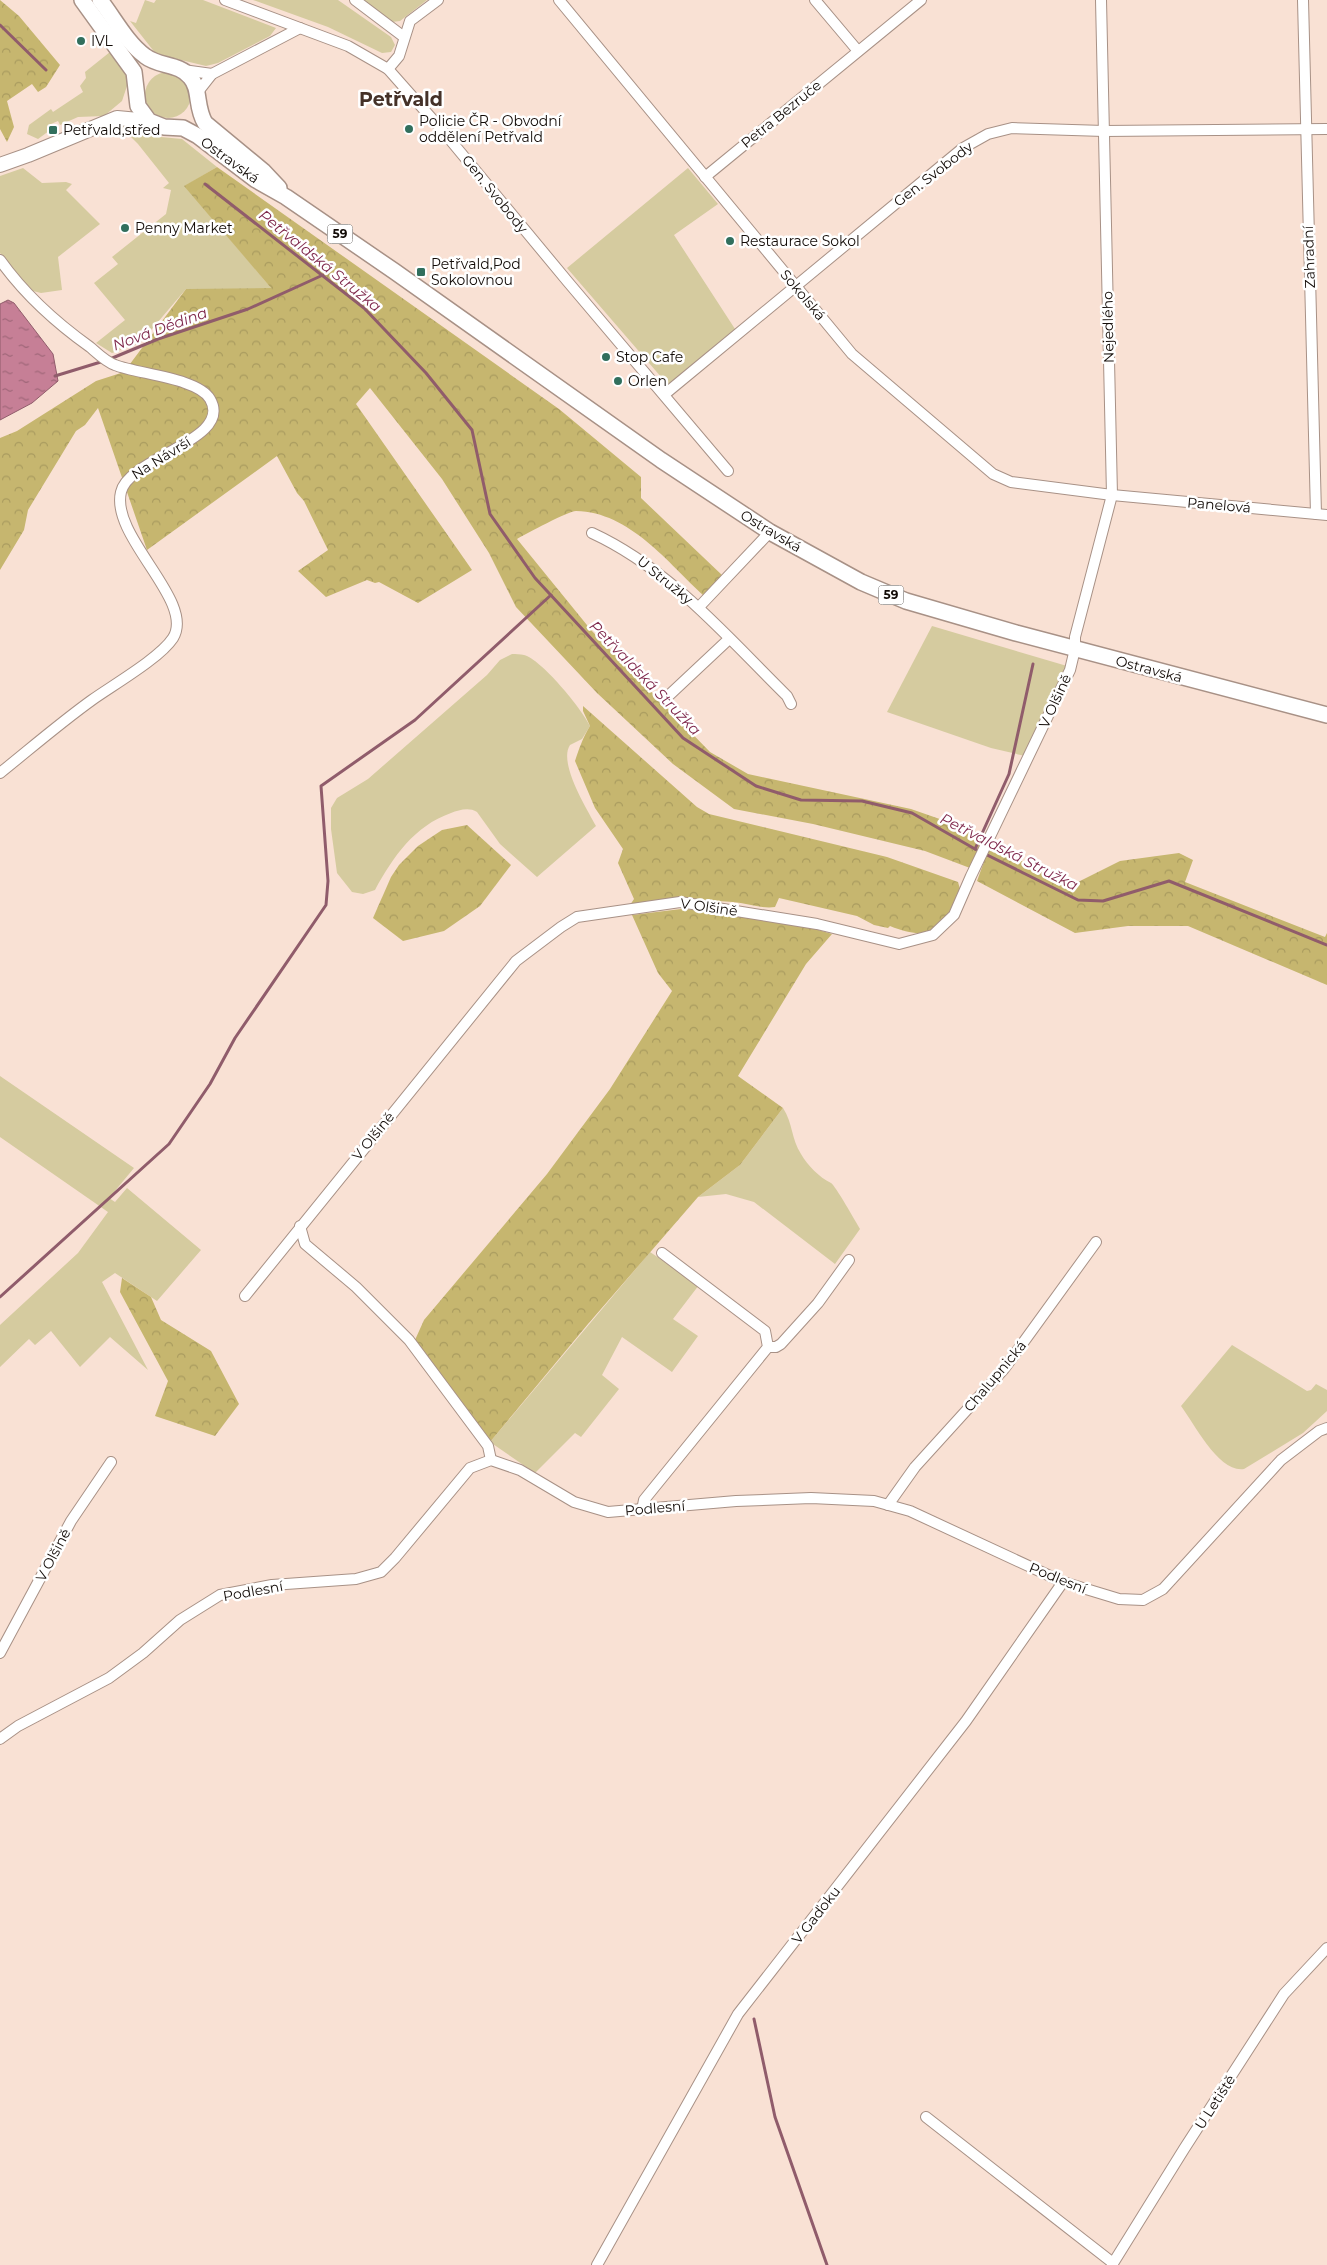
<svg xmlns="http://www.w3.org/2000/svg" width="1327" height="2265" font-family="Montserrat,sans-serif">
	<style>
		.green { fill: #d5cb9f }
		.forest { fill: url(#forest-crowns) }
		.water { fill: url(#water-ripples); stroke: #905c6b }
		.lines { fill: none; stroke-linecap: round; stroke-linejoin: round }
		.stream { stroke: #905c6b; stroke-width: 3 }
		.street-casing { stroke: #a89186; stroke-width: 12 }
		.secondary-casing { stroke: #a89186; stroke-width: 16 }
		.primary-casing { stroke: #a89186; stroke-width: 18 }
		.street { stroke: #fff; stroke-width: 10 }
		.secondary { stroke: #fff; stroke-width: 14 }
		.primary { stroke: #fff; stroke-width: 15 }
		.poi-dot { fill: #316f5d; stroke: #fff; stroke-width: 2 }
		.labels { text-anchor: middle; stroke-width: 5; stroke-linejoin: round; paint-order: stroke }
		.shield { fill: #fff; stroke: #595451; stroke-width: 1 }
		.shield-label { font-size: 12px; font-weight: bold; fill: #120b07 }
		.poi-label { font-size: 14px; fill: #120b07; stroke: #fff; text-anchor: start }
		.street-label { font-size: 14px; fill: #120b07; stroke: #fff }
		.water-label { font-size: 15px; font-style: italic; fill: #7f294c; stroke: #fff }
		.district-label { font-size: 19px; font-weight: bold; fill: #443128; stroke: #fff }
	</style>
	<defs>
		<pattern id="forest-crowns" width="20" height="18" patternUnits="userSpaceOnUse" patternTransform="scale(1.25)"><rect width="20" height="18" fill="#c6b66f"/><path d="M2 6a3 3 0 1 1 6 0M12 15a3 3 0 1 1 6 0" fill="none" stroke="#a99b5f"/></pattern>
		<pattern id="water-ripples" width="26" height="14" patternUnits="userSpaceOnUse" patternTransform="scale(1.25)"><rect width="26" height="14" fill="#c67f96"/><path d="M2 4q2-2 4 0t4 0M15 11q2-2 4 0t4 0" fill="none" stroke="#9f6678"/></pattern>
	</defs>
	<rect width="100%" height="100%" fill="#f9e1d4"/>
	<g class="green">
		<path d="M 145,0 L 154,3 L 156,0 L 203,0 L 276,28 L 270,36 L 218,63 L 206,66 L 156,54 L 130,21 L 136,23 Z"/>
		<path d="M 253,0 L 338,0 L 391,37 L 395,45 L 391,52 L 382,53 L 328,27 Z"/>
		<path d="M 360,0 L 427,0 L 400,21 L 392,22 Z"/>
		<path d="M 110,52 L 125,73 L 128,83 L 122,101 L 104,116 L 78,117 L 60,125 L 58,121 L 51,124 L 53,128 L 38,139 L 27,134 L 29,125 L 51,109 L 53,112 L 83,92 L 80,86 L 86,78 L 85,72 Z"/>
		<circle cx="168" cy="95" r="23"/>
		<path d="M 129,125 L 161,137 L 182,139 L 217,167 L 185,186 L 272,289 L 186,289 L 140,343 L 112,353 L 96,343 L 125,320 L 94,283 L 118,264 L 112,257 L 166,214 L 171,190 L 163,188 L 169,183 L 138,144 L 121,127 Z"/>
		<path d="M 23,168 L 42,183 L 66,182 L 72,184 L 66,190 L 100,224 L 58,257 L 62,290 L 41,293 L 29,290 L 0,253 L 0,176 Z"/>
		<path d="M 688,168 L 718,204 L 674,235 L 735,329 L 668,385 L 567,268 Z"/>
		<path d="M 932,626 L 1067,666 L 1025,756 L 991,748 L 887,712 Z"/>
		<path d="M 512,654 C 516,654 520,654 524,655 C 541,659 582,709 590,726 L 582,739 L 570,745 C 558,763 587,809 596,826 L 537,877 L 500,844 L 477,812 C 469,807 459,810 451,813 C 414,826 393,857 375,890 L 363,894 L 352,892 L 337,873 L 331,829 L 331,808 L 337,798 L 368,779 L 487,675 L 500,660 Z"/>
		<path d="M 0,1076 L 134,1168 L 109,1198 L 115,1202 L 127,1188 L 201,1250 L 157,1301 L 115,1273 L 102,1282 L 148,1370 L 110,1337 L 80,1367 L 51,1331 L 35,1345 L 29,1339 L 0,1367 L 0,1325 L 78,1253 L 108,1212 L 0,1137 Z"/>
		<path d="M 783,1108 C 793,1123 791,1139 801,1154 C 808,1166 819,1177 831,1183 C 835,1185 856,1222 860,1229 L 835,1264 L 754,1202 L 726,1194 L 698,1197 L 740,1165 Z"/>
		<path d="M 650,1252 L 699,1285 L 673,1319 L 698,1336 L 672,1372 L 622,1337 L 602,1375 L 619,1389 L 581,1437 L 575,1433 L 535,1473 L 490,1442 Z"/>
		<path d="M 1232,1345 L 1307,1391 L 1311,1390 L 1316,1384 L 1327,1390 L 1327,1411 L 1303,1433 L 1244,1469 C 1219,1473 1195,1425 1181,1406 Z"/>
	</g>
	<g class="forest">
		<path d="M 0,0 L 19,16 L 60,65 L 46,87 L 38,92 L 32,84 L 7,101 L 14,127 L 7,142 L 0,129 Z"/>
		<path d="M 217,167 L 559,409 L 641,477 L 641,498 L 723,576 L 704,596 C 668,563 630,512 576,511 C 568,511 526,534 517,539 L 591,630 L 710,752 L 748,774 L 911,809 L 977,832 L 985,837 L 970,868 L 925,851 L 813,824 L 734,809 L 673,764 L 597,693 L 516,607 L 489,553 L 442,479 L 370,388 L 356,404 L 472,570 L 418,603 L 379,582 L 375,583 L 367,580 L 326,597 L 298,571 L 328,550 L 304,501 L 297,493 L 277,456 L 147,550 L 98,408 L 85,425 L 76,431 L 28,510 L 24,530 L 0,570 L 0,438 L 17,431 L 96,381 L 124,372 L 186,289 L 271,288 L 184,186 Z"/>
		<path d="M 583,706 L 697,807 L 709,814 L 887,857 L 958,882 L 962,896 C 942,930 929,942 890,926 L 888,928 L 874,925 L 857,916 L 779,898 L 775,907 C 761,909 747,903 733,902 C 698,899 663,904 628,908 L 634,899 L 618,863 L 623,849 L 595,808 L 575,761 C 579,749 583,737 590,726 L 583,711 Z"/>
		<path d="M 467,825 L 511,865 L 480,906 L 444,931 L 403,941 L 373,918 L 391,877 L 399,865 L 418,846 L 442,830 Z"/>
		<path d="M 990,845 L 1070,886 L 1120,861 L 1179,853 L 1193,860 L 1185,882 L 1325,937 L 1327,933 L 1327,985 L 1188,926 L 1128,926 L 1075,933 L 977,881 Z"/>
		<path d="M 681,909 L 762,913 L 832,934 L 806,964 L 738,1076 L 783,1108 L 740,1165 L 698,1197 L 588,1324 L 490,1442 L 415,1340 L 424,1320 L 547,1174 L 610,1089 L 672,991 L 658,973 L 632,915 Z"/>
		<path d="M 122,1278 L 151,1297 L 161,1320 L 211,1351 L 239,1404 L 215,1436 L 155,1416 L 168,1381 L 120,1292 Z"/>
	</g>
	<path class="water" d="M 8,300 L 14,303 L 53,354 L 58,381 L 32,403 L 0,420 L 0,304 Z"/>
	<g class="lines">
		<g class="stream">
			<path d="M 0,25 L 46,70"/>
			<path d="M 205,184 L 364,308 L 426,373 L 472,430 L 490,514 L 535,578 L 683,738 L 756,786 L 801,800 L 862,801 L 912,813 L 975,849 L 1078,900 L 1103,901 L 1169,881 L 1327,945"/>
			<path d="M 110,359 L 158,339 L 248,309 L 323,275"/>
			<path d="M 55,376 L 104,361"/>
			<path d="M 975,849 L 1009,774 L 1033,664"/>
			<path d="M 0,1297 L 169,1144 L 210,1084 L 235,1038 L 326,905 L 328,881 L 321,786 L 415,720 L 551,595"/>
			<path d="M 754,2019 L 775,2117 L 827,2265"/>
		</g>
		<g class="street-casing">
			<g id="street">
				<path d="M 225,0 L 348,46 L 388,69 L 442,130 L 568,282 L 728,471"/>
				<path d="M 355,0 L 404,37"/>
				<path d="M 559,0 L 852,354 L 993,474 L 1011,482 L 1112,495 L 1327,515"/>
				<path d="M 815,0 L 858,51"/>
				<path d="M 1303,0 L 1316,514"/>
				<path d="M 388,69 L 399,56 L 410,21 L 438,0"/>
				<path d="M 183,70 L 212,74"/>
				<path d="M 197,93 L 212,74 L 300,28"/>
				<path d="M 705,177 L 921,0"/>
				<path d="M 0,260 C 25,295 55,322 90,347 C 97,353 106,362 115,365 C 137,374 198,378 210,399 C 234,440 129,457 121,492 C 110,537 196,601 173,638 C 160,658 113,685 92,700 C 60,723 30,749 0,773"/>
				<path d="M 665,394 L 963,148 L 988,134 L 1012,128 L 1104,131 L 1327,129"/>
				<path d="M 592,533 C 670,569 726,636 787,696 L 791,704"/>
				<path d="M 699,607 L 770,532"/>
				<path d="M 665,699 L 729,639"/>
				<path d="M 300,1226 L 305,1244 L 356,1287 L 409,1340 L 488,1446 L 491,1460"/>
				<path d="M 245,1296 L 516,961 L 561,927 L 577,917 L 680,902 L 817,924 L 899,944 L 933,935 L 954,915 L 971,876 L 1070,670 L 1075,649 L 1075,637 L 1112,495 L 1101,0"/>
				<path d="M 768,1347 L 776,1347 L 781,1344 L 818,1303 L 849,1260"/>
				<path d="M 888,1505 L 915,1467 L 1004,1369 L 1096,1242"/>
				<path d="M 642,1510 L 644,1500 L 768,1347 L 765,1331 L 662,1253"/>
				<path d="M 0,1653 L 71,1521 L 111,1462"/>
				<path d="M 0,1739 L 18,1726 L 109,1678 L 143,1653 L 180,1620 L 220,1595 L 272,1585 L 356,1579 L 381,1572 L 395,1558 L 470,1468 L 491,1460 L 520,1470 L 574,1502 L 608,1512 L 736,1501 L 811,1498 L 874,1501 L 910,1511 L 1063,1582 L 1119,1599 L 1143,1600 L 1163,1589 L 1281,1460 L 1319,1431 L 1327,1428"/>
				<path d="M 926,2117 L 1113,2263"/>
				<path d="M 597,2265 L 738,2014 L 966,1721 L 1063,1582"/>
				<path d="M 1112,2265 L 1184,2149 L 1284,1994 L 1327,1948"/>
			</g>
		</g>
		<g class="secondary-casing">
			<path id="secondary" d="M 0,165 L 28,155 L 117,118 L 149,121"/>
		</g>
		<g class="primary-casing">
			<g id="primary">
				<path d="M 82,0 L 134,72 L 138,106 L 149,121 L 164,127 L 183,128 L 198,136 L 256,180 L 286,197 L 394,271 L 661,460 L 770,532 L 861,582 L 906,601 L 1016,633 L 1327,715"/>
				<path d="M 100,0 C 114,18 127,43 145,56 C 159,67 179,63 190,77 C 201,89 195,106 205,123 L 263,171 L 279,188"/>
			</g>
		</g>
		<use href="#street" class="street"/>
		<use href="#secondary" class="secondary"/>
		<use href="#primary" class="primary"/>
	</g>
	<g class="poi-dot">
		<circle cx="81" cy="41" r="5"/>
		<circle cx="409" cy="129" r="5"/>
		<rect x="48" y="125" width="10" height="10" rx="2.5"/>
		<circle cx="125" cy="228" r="5"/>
		<circle cx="730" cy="241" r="5"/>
		<rect x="416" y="267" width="10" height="10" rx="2.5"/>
		<circle cx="606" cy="357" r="5"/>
		<circle cx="618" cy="381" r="5"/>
	</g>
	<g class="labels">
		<g class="shield">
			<rect x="327.5" y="224.5" width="25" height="19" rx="4"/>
			<rect x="878.5" y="585.5" width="25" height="19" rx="4"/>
		</g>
		<g class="shield-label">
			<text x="340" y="238">59</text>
			<text x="891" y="599">59</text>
		</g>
		<g class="poi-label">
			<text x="91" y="46">IVL</text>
			<text x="419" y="126">Policie ČR - Obvodní<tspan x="419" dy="16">oddělení Petřvald</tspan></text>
			<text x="63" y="135">Petřvald,střed</text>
			<text x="135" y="233">Penny Market</text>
			<text x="740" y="246">Restaurace Sokol</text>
			<text x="431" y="269">Petřvald,Pod<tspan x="431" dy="16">Sokolovnou</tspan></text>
			<text x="616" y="362">Stop Cafe</text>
			<text x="628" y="386">Orlen</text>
		</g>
		<g class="street-label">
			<text transform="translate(781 114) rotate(-39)" y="5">Petra Bezruče</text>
			<text transform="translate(230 160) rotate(36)" y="5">Ostravská</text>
			<text transform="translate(933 174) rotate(-38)" y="5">Gen. Svobody</text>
			<text transform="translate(495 194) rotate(51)" y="5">Gen. Svobody</text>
			<text transform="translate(1309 257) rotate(-92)" y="5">Zahradní</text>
			<text transform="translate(803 295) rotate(50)" y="5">Sokolská</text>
			<text transform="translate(1108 327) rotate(-91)" y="5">Nejedlého</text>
			<text transform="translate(161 458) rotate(-32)" y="5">Na Návrší</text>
			<text transform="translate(1219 505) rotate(5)" y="5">Panelová</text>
			<text transform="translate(771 531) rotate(31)" y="5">Ostravská</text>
			<text transform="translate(665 580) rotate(39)" y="5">U Stružky</text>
			<text transform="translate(1149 669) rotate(15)" y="5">Ostravská</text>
			<text transform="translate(1055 701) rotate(-65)" y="5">V Olšině</text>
			<text transform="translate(709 907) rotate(8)" y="5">V Olšině</text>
			<text transform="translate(373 1136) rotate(-51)" y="5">V Olšině</text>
			<text transform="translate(995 1376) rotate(-50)" y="5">Chalupnická</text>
			<text transform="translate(655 1508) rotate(-5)" y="5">Podlesní</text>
			<text transform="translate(53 1555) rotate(-62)" y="5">V Olšině</text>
			<text transform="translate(1058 1578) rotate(22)" y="5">Podlesní</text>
			<text transform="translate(253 1591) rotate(-10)" y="5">Podlesní</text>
			<text transform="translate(816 1915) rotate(-52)" y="5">V Gaďoku</text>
			<text transform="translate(1215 2102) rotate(-57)" y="5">U Letiště</text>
		</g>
		<g class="water-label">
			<text transform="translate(320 261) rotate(39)" y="5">Petřvaldská Stružka</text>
			<text transform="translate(160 329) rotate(-20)" y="5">Nová Dědina</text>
			<text transform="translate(645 678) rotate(46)" y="5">Petřvaldská Stružka</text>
			<text transform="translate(1009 852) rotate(27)" y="5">Petřvaldská Stružka</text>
		</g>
		<g class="district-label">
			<text x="401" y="106">Petřvald</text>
		</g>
	</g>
</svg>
